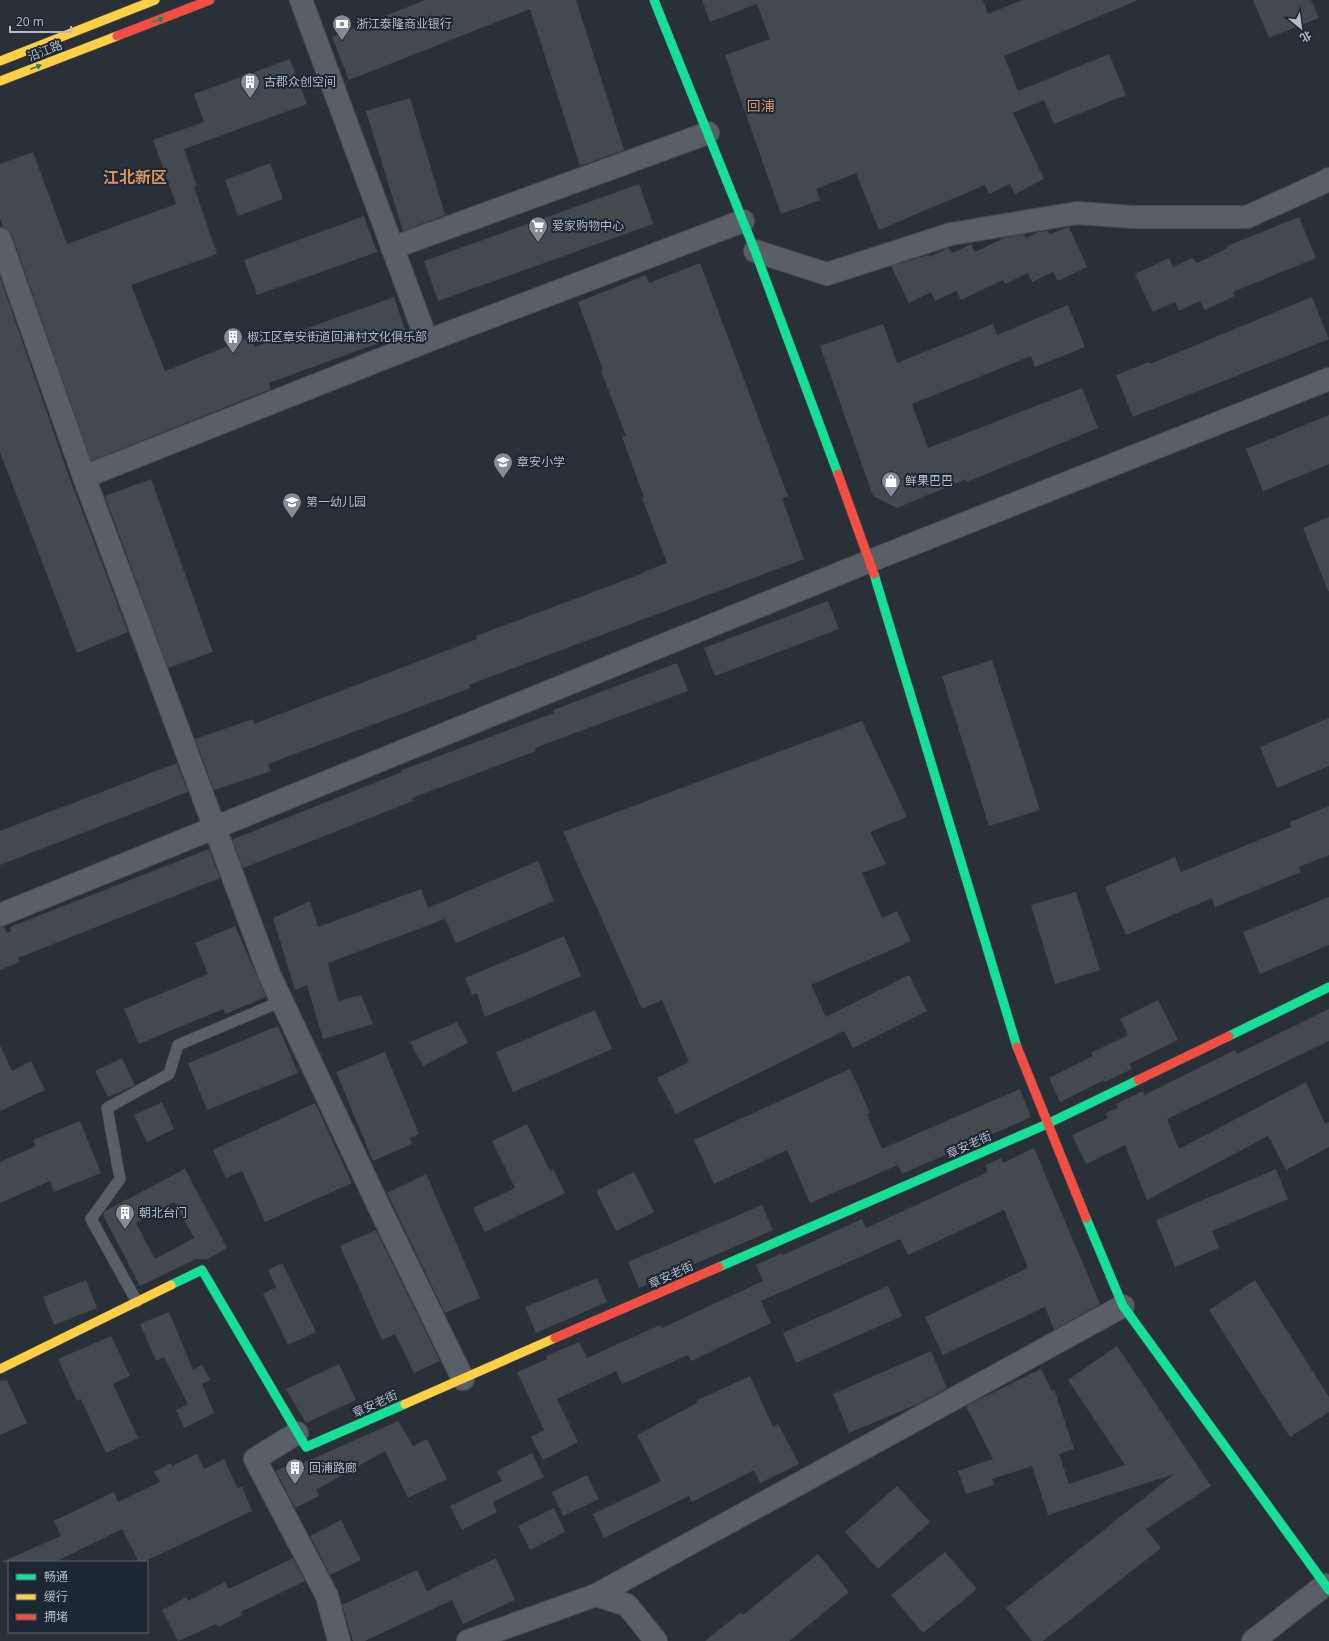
<svg xmlns="http://www.w3.org/2000/svg" width="1329" height="1641" font-family="'Open Sans','Noto Sans SC',sans-serif">
	<style>
		.building { fill: #444950; fill-rule: evenodd }
		.lines { fill: none; stroke-linecap: round; stroke-linejoin: round }
		.lane-casing { stroke: #484c53; stroke-width: 12 }
		.street-casing { stroke: #484c53; stroke-width: 24 }
		.fast-casing { stroke: #484c53; stroke-width: 10 }
		.slow-casing { stroke: #484c53; stroke-width: 10 }
		.jam-casing { stroke: #484c53; stroke-width: 10 }
		.lane { stroke: #5a5e66; stroke-width: 11 }
		.street { stroke: #5a5e66; stroke-width: 22 }
		.fast { stroke: #16e098; stroke-width: 9 }
		.slow { stroke: #ffcf43; stroke-width: 9 }
		.jam { stroke: #f24e42; stroke-width: 9 }
		.oneway { fill: #1a8366 }
		.labels { text-anchor: middle; stroke-width: 4; stroke-linejoin: round; paint-order: stroke }
		.poi-label { font-size: 12px; fill: #b4bcc9; stroke: #1d2633; text-anchor: start }
		.street-label { font-size: 12px; fill: #b4bcc9; stroke: #1d2633 }
		.quarter-label { font-size: 14px; fill: #d59563; stroke: #1d2633 }
		.district-label { font-size: 16px; font-weight: bold; fill: #d59563; stroke: #1d2633 }
	</style>
	<rect width="100%" height="100%" fill="#2a3038"/>
	<g class="building">
		<path d="M 425,0 L 576,0 L 624,150 L 580,166 L 530,9 L 349,80 L 332,37 Z"/>
		<path d="M 702,0 L 983,0 L 988,14 L 1022,0 L 1138,0 L 1004,56 L 1018,91 L 1109,54 L 1126,95 L 1054,124 L 1044,100 L 1013,113 L 1044,179 L 1015,194 L 1010,184 L 989,194 L 985,185 L 879,230 L 856,173 L 816,189 L 820,200 L 781,214 L 725,55 L 770,39 L 757,4 L 710,22 Z"/>
		<path d="M 1253,0 L 1311,0 L 1319,18 L 1269,38 Z"/>
		<path d="M 290,59 L 307,104 L 184,149 L 197,186 L 194,187 L 217,254 L 131,285 L 165,371 L 251,337 L 255,347 L 394,297 L 406,333 L 269,383 L 271,389 L 91,461 L 12,235 L 8,230 L 3,227 L 0,219 L 0,164 L 33,152 L 67,244 L 176,204 L 153,140 L 204,122 L 194,94 Z"/>
		<path d="M 410,98 L 445,215 L 403,231 L 366,111 Z"/>
		<path d="M 270,163 L 283,199 L 238,216 L 225,180 Z"/>
		<path d="M 639,184 L 653,224 L 438,301 L 424,261 Z"/>
		<path d="M 364,216 L 377,252 L 257,295 L 244,260 Z"/>
		<path d="M 1299,217 L 1316,258 L 1233,292 L 1235,296 L 1205,310 L 1200,301 L 1179,311 L 1175,302 L 1153,312 L 1135,274 L 1169,258 L 1173,267 L 1192,258 L 1197,263 L 1228,248 L 1227,246 Z"/>
		<path d="M 1069,227 L 1087,267 L 1058,281 L 1053,272 L 1032,282 L 1028,273 L 1005,284 L 1003,280 L 961,300 L 956,291 L 935,301 L 931,292 L 909,303 L 891,266 L 928,255 L 929,257 L 948,248 L 953,253 L 971,244 L 975,252 L 1004,238 L 1024,234 L 1026,238 L 1038,232 L 1047,231 L 1050,234 Z"/>
		<path d="M 700,263 L 788,496 L 782,498 L 804,559 L 469,685 L 470,688 L 268,764 L 271,771 L 214,790 L 195,739 L 253,719 L 254,724 L 477,639 L 476,636 L 644,573 L 643,572 L 667,563 L 642,498 L 644,497 L 622,437 L 626,436 L 601,371 L 603,370 L 578,302 L 646,275 L 649,283 Z"/>
		<path d="M 0,277 L 67,471 L 128,632 L 77,653 L 0,452 Z"/>
		<path d="M 1312,297 L 1329,339 L 1133,417 L 1116,375 L 1149,362 L 1150,364 Z"/>
		<path d="M 1068,305 L 1085,347 L 1035,367 L 1031,356 L 912,404 L 928,448 L 1082,388 L 1098,428 L 967,482 L 966,479 L 897,508 L 873,496 L 820,346 L 883,324 L 897,363 L 993,324 L 997,335 Z"/>
		<path d="M 1329,415 L 1329,464 L 1263,491 L 1246,449 Z"/>
		<path d="M 151,479 L 213,652 L 168,668 L 105,496 Z"/>
		<path d="M 1329,517 L 1329,591 L 1328,591 L 1303,528 Z"/>
		<path d="M 828,601 L 839,629 L 715,676 L 704,648 Z"/>
		<path d="M 992,660 L 1040,810 L 989,826 L 942,676 Z"/>
		<path d="M 677,663 L 688,691 L 535,748 L 536,751 L 412,798 L 413,801 L 243,868 L 232,840 L 236,838 L 402,772 L 402,770 L 554,713 L 553,710 Z"/>
		<path d="M 1329,718 L 1329,766 L 1277,788 L 1260,747 Z"/>
		<path d="M 862,721 L 907,817 L 870,832 L 886,864 L 862,873 L 882,918 L 897,911 L 911,941 L 811,985 L 826,1017 L 909,975 L 927,1011 L 853,1048 L 844,1031 L 676,1114 L 657,1078 L 689,1062 L 662,1000 L 642,1009 L 563,832 Z"/>
		<path d="M 177,763 L 188,792 L 0,865 L 0,831 Z"/>
		<path d="M 1329,806 L 1329,855 L 1299,867 L 1301,872 L 1215,907 L 1212,898 L 1126,935 L 1105,887 L 1175,857 L 1181,872 L 1291,827 L 1290,822 Z"/>
		<path d="M 209,849 L 220,878 L 18,958 L 19,962 L 0,970 L 0,927 L 4,927 L 7,933 L 11,931 L 10,927 Z"/>
		<path d="M 538,861 L 554,901 L 456,943 L 445,919 L 328,963 L 338,1001 L 361,995 L 373,1024 L 323,1039 L 307,985 L 295,990 L 273,918 L 310,901 L 318,927 L 421,889 L 428,908 Z"/>
		<path d="M 1076,892 L 1100,970 L 1055,984 L 1031,905 Z"/>
		<path d="M 1329,897 L 1329,945 L 1260,974 L 1243,932 Z"/>
		<path d="M 235,926 L 266,997 L 225,1014 L 223,1009 L 139,1044 L 124,1009 L 208,974 L 195,943 Z"/>
		<path d="M 564,936 L 581,976 L 485,1017 L 477,993 L 472,995 L 465,978 Z"/>
		<path d="M 1158,1000 L 1178,1040 L 1129,1064 L 1132,1069 L 1105,1082 L 1104,1080 L 1060,1102 L 1049,1078 L 1093,1056 L 1091,1053 L 1128,1035 L 1120,1019 Z"/>
		<path d="M 1329,1009 L 1329,1041 L 1167,1119 L 1179,1149 L 1306,1082 L 1325,1124 L 1329,1122 L 1329,1147 L 1286,1170 L 1268,1136 L 1147,1200 L 1125,1145 L 1086,1164 L 1072,1135 L 1108,1118 L 1106,1113 L 1118,1108 L 1116,1104 L 1143,1091 L 1144,1095 L 1235,1050 L 1237,1054 Z"/>
		<path d="M 595,1010 L 612,1049 L 513,1092 L 496,1052 Z"/>
		<path d="M 457,1022 L 468,1043 L 423,1066 L 410,1042 Z"/>
		<path d="M 278,1026 L 298,1073 L 207,1110 L 188,1063 Z"/>
		<path d="M 0,1045 L 12,1071 L 31,1061 L 45,1090 L 0,1111 Z"/>
		<path d="M 385,1052 L 419,1134 L 410,1138 L 412,1144 L 373,1161 L 336,1072 Z"/>
		<path d="M 122,1058 L 135,1085 L 108,1097 L 95,1071 Z"/>
		<path d="M 850,1069 L 870,1113 L 867,1114 L 882,1149 L 1020,1089 L 1031,1117 L 902,1174 L 898,1165 L 810,1203 L 787,1150 L 714,1184 L 694,1140 Z"/>
		<path d="M 162,1102 L 174,1129 L 147,1142 L 134,1115 Z"/>
		<path d="M 315,1103 L 352,1183 L 265,1222 L 242,1171 L 226,1178 L 213,1150 Z"/>
		<path d="M 80,1121 L 101,1173 L 54,1192 L 50,1181 L 0,1203 L 0,1162 L 36,1146 L 33,1140 Z"/>
		<path d="M 527,1124 L 550,1171 L 553,1169 L 565,1193 L 485,1232 L 473,1208 L 515,1188 L 492,1141 Z"/>
		<path d="M 1034,1148 L 1100,1304 L 1054,1330 L 1045,1307 L 943,1355 L 925,1317 L 1028,1268 L 1004,1210 L 908,1255 L 900,1239 L 761,1301 L 771,1323 L 691,1361 L 688,1355 L 622,1384 L 616,1371 L 557,1399 L 578,1442 L 543,1460 L 531,1437 L 544,1430 L 517,1372 L 547,1359 L 546,1356 L 579,1342 L 587,1358 L 660,1325 L 662,1328 L 763,1281 L 756,1265 L 782,1253 L 783,1255 L 862,1219 L 866,1228 L 988,1172 L 985,1165 L 1001,1158 L 1003,1163 Z"/>
		<path d="M 185,1169 L 227,1248 L 207,1259 L 196,1259 L 140,1286 L 103,1215 L 105,1211 ZM 174,1202 L 194,1238 L 155,1259 L 136,1223 Z"/>
		<path d="M 1276,1169 L 1288,1199 L 1212,1231 L 1219,1248 L 1175,1267 L 1156,1220 Z"/>
		<path d="M 634,1172 L 654,1212 L 616,1231 L 596,1191 Z"/>
		<path d="M 426,1174 L 480,1298 L 445,1313 L 387,1193 Z"/>
		<path d="M 762,1205 L 773,1230 L 639,1288 L 628,1262 Z"/>
		<path d="M 376,1230 L 440,1361 L 414,1373 L 395,1334 L 382,1340 L 340,1246 Z"/>
		<path d="M 282,1263 L 316,1332 L 288,1345 L 263,1294 L 276,1287 L 268,1270 Z"/>
		<path d="M 597,1278 L 607,1302 L 536,1333 L 525,1307 Z"/>
		<path d="M 86,1280 L 97,1308 L 54,1325 L 43,1297 Z"/>
		<path d="M 1255,1280 L 1329,1397 L 1329,1412 L 1290,1437 L 1209,1310 Z"/>
		<path d="M 888,1286 L 902,1316 L 796,1363 L 783,1333 Z"/>
		<path d="M 169,1312 L 193,1370 L 202,1365 L 210,1380 L 202,1384 L 214,1413 L 184,1428 L 176,1410 L 188,1404 L 164,1357 L 156,1361 L 140,1324 Z"/>
		<path d="M 111,1336 L 130,1376 L 113,1384 L 138,1438 L 106,1453 L 81,1399 L 77,1401 L 58,1359 Z"/>
		<path d="M 1117,1346 L 1211,1486 L 1146,1529 L 1161,1548 L 1043,1641 L 1032,1641 L 1006,1608 L 1174,1474 L 1048,1515 L 1032,1466 L 992,1479 L 994,1485 L 966,1494 L 958,1471 L 993,1459 L 966,1406 L 1041,1369 L 1052,1391 L 1054,1389 L 1074,1449 L 1059,1454 L 1069,1484 L 1125,1465 L 1068,1380 Z"/>
		<path d="M 931,1351 L 947,1388 L 920,1403 L 849,1433 L 833,1394 Z"/>
		<path d="M 339,1364 L 356,1400 L 306,1423 L 286,1389 Z"/>
		<path d="M 750,1376 L 773,1427 L 778,1424 L 799,1464 L 760,1483 L 754,1470 L 692,1502 L 689,1496 L 604,1538 L 593,1514 L 661,1481 L 637,1435 L 697,1403 L 696,1401 Z"/>
		<path d="M 7,1380 L 27,1423 L 0,1435 L 0,1381 Z"/>
		<path d="M 398,1421 L 413,1446 L 427,1439 L 447,1479 L 408,1498 L 385,1451 L 316,1490 L 319,1496 L 295,1508 L 276,1471 L 301,1459 L 303,1463 Z"/>
		<path d="M 532,1453 L 544,1477 L 493,1502 L 497,1512 L 462,1530 L 450,1506 L 502,1481 L 497,1471 Z"/>
		<path d="M 197,1454 L 204,1469 L 224,1459 L 238,1489 L 242,1486 L 252,1511 L 143,1562 L 139,1562 L 122,1529 L 55,1562 L 1,1562 L 61,1536 L 54,1521 L 114,1492 L 118,1502 L 160,1482 L 154,1472 L 171,1463 L 172,1466 Z"/>
		<path d="M 587,1475 L 599,1499 L 563,1516 L 552,1492 Z"/>
		<path d="M 897,1486 L 930,1522 L 878,1569 L 845,1532 Z"/>
		<path d="M 554,1508 L 565,1532 L 530,1550 L 518,1526 Z"/>
		<path d="M 341,1520 L 361,1560 L 330,1575 L 310,1536 Z"/>
		<path d="M 945,1552 L 977,1589 L 923,1633 L 891,1595 Z"/>
		<path d="M 818,1554 L 849,1592 L 789,1641 L 705,1641 L 741,1612 L 743,1615 Z"/>
		<path d="M 293,1558 L 305,1581 L 241,1612 L 242,1615 L 218,1627 L 216,1624 L 178,1641 L 162,1610 L 187,1597 L 188,1601 L 225,1582 L 229,1589 Z"/>
		<path d="M 496,1558 L 515,1600 L 463,1624 L 452,1600 L 365,1641 L 353,1641 L 342,1605 L 417,1570 L 427,1591 Z"/>
	</g>
	<g class="lines">
		<g class="lane-casing">
			<path id="lane" d="M 137,1302 L 91,1219 L 120,1179 L 107,1108 L 169,1074 L 178,1045 L 282,1001"/>
		</g>
		<g class="street-casing">
			<g id="street">
				<path d="M 301,0 L 427,341"/>
				<path d="M 0,239 L 84,477 L 270,976 L 381,1211 L 463,1379"/>
				<path d="M 392,248 L 708,133"/>
				<path d="M 755,251 L 827,274 L 951,234 L 1077,213 L 1133,217 L 1247,217 L 1322,183 L 1329,179"/>
				<path d="M 84,477 L 427,341 L 743,221"/>
				<path d="M 0,915 L 870,561 L 1329,379"/>
				<path d="M 297,1433 L 255,1459 L 327,1596 L 339,1641"/>
				<path d="M 596,1595 L 1123,1306"/>
				<path d="M 468,1641 L 596,1595 L 627,1605 L 656,1641"/>
				<path d="M 1253,1641 L 1325,1585"/>
			</g>
		</g>
		<g class="fast-casing">
			<g id="fast">
				<path d="M 654,0 L 755,251 L 838,474"/>
				<path d="M 874,574 L 1017,1047"/>
				<path d="M 1229,1036 L 1329,987"/>
				<path d="M 1086,1218 L 1123,1306 L 1329,1590"/>
				<path d="M 719,1267 L 1047,1124 L 1138,1080"/>
				<path d="M 171,1285 L 202,1270 L 306,1447 L 405,1404"/>
			</g>
		</g>
		<g class="slow-casing">
			<g id="slow">
				<path d="M 0,61 L 155,0"/>
				<path d="M 0,81 L 117,36"/>
				<path d="M 0,1369 L 171,1285"/>
				<path d="M 405,1404 L 555,1338"/>
			</g>
		</g>
		<g class="jam-casing">
			<g id="jam">
				<path d="M 117,36 L 210,0"/>
				<path d="M 838,474 L 874,574"/>
				<path d="M 1017,1047 L 1086,1218"/>
				<path d="M 1138,1080 L 1229,1036"/>
				<path d="M 555,1338 L 719,1267"/>
			</g>
		</g>
		<use href="#lane" class="lane"/>
		<use href="#street" class="street"/>
		<use href="#fast" class="fast"/>
		<use href="#slow" class="slow"/>
		<use href="#jam" class="jam"/>
	</g>
	<defs><path id="oneway-solid" d="M-6-.8H1V-3.2L6.5 0L1 3.2V.8H-6Z"/></defs>
	<g class="oneway">
		<use href="#oneway-solid" transform="translate(158 20) rotate(-21)"/>
		<use href="#oneway-solid" transform="translate(36 67) rotate(-21)"/>
	</g>
	<defs>
		<g id="bank-pin" transform="scale(1)"><path d="M0 17L-7.5 6A9.5 9.5 0 1 1 7.5 6Z" fill="#848b96" stroke="#1d2633"/><path d="M-6-4H6V4H-6ZM0-2.3a2.3 2.3 0 1 0 0 4.6a2.3 2.3 0 1 0 0-4.6Z" fill="#fff"/></g>
		<g id="building-pin" transform="scale(1)"><path d="M0 17L-7.5 6A9.5 9.5 0 1 1 7.5 6Z" fill="#848b96" stroke="#1d2633"/><path d="M-4-6H4V6H1V3H-1V6H-4ZM-2.5-4.3h1.7v1.8h-1.7ZM.8-4.3h1.7v1.8H.8ZM-2.5-1h1.7V.8h-1.7ZM.8-1h1.7V.8H.8Z" fill="#fff"/></g>
		<g id="supermarket-pin" transform="scale(1)"><path d="M0 17L-7.5 6A9.5 9.5 0 1 1 7.5 6Z" fill="#848b96" stroke="#1d2633"/><path d="M-6-5.5h2.5l.6 2H6L4.5 2H-2.5L-4.4-4H-6ZM-1.5 3.2a1.3 1.3 0 1 0 .1 0ZM3 3.2a1.3 1.3 0 1 0 .1 0Z" fill="#fff"/></g>
		<g id="school-pin" transform="scale(1)"><path d="M0 17L-7.5 6A9.5 9.5 0 1 1 7.5 6Z" fill="#848b96" stroke="#1d2633"/><path d="M0-5L7-2L0 1L-7-2ZM-4 1L0 2.5L4 1V4Q0 6-4 4Z" fill="#fff"/></g>
		<g id="shop-pin" transform="scale(1)"><path d="M0 17L-7.5 6A9.5 9.5 0 1 1 7.5 6Z" fill="#848b96" stroke="#1d2633"/><path d="M-5-2.5h2.3a2.7 3.5 0 0 1 5.4 0H5L5.5 6h-11ZM-1.5-2.5h3a1.5 2.3 0 0 0-3 0Z" fill="#fff"/></g>
	</defs>
	<g fill-rule="evenodd">
		<use href="#bank-pin" x="342" y="24"/>
		<use href="#building-pin" x="250" y="82"/>
		<use href="#supermarket-pin" x="538" y="226"/>
		<use href="#building-pin" x="233" y="337"/>
		<use href="#school-pin" x="503" y="462"/>
		<use href="#shop-pin" x="891" y="481"/>
		<use href="#school-pin" x="292" y="502"/>
		<use href="#building-pin" x="125" y="1213"/>
		<use href="#building-pin" x="295" y="1468"/>
	</g>
	<g class="labels">
		<g class="poi-label">
			<text x="356" y="28">浙江泰隆商业银行</text>
			<text x="264" y="86">古郡众创空间</text>
			<text x="552" y="230">爱家购物中心</text>
			<text x="247" y="341">椒江区章安街道回浦村文化俱乐部</text>
			<text x="517" y="466">章安小学</text>
			<text x="905" y="485">鲜果巴巴</text>
			<text x="306" y="506">第一幼儿园</text>
			<text x="139" y="1217">朝北台门</text>
			<text x="309" y="1472">回浦路廊</text>
		</g>
		<g class="street-label">
			<text transform="translate(45 51) rotate(-21)" y="4">沿江路</text>
			<text transform="translate(969 1145) rotate(-24)" y="4">章安老街</text>
			<text transform="translate(671 1275) rotate(-24)" y="4">章安老街</text>
			<text transform="translate(375 1404) rotate(-24)" y="4">章安老街</text>
		</g>
		<g class="quarter-label">
			<text x="761" y="111">回浦</text>
		</g>
		<g class="district-label">
			<text x="135" y="183">江北新区</text>
		</g>
	</g>
	<rect x="8" y="1561" width="140" height="72" fill="#1d2633" stroke="#59626f"/>
	<rect x="16" y="1574" width="20" height="6" fill="#16e098" stroke="#59626f"/>
	<text x="44" y="1581" font-size="12" fill="#b4bcc9">畅通</text>
	<rect x="16" y="1594" width="20" height="6" fill="#ffcf43" stroke="#59626f"/>
	<text x="44" y="1601" font-size="12" fill="#b4bcc9">缓行</text>
	<rect x="16" y="1614" width="20" height="6" fill="#f24e42" stroke="#59626f"/>
	<text x="44" y="1621" font-size="12" fill="#b4bcc9">拥堵</text>
	<g transform="translate(1301 28) rotate(151)" stroke="#1d2633" stroke-width="3" paint-order="stroke">
	<path d="M0-3L7 15L0 10L-7 15Z" fill="#b4bcc9"/>
	<text y="-6" font-size="11" font-weight="bold" text-anchor="middle" fill="#b4bcc9">北</text>
	</g>
	<path d="M10 26v6h61v-6" fill="none" stroke="#b4bcc9" stroke-width="2"/>
	<text x="16" y="26" font-size="12" fill="#b4bcc9" stroke="#1d2633" stroke-width="3" paint-order="stroke">20 m</text>
</svg>
